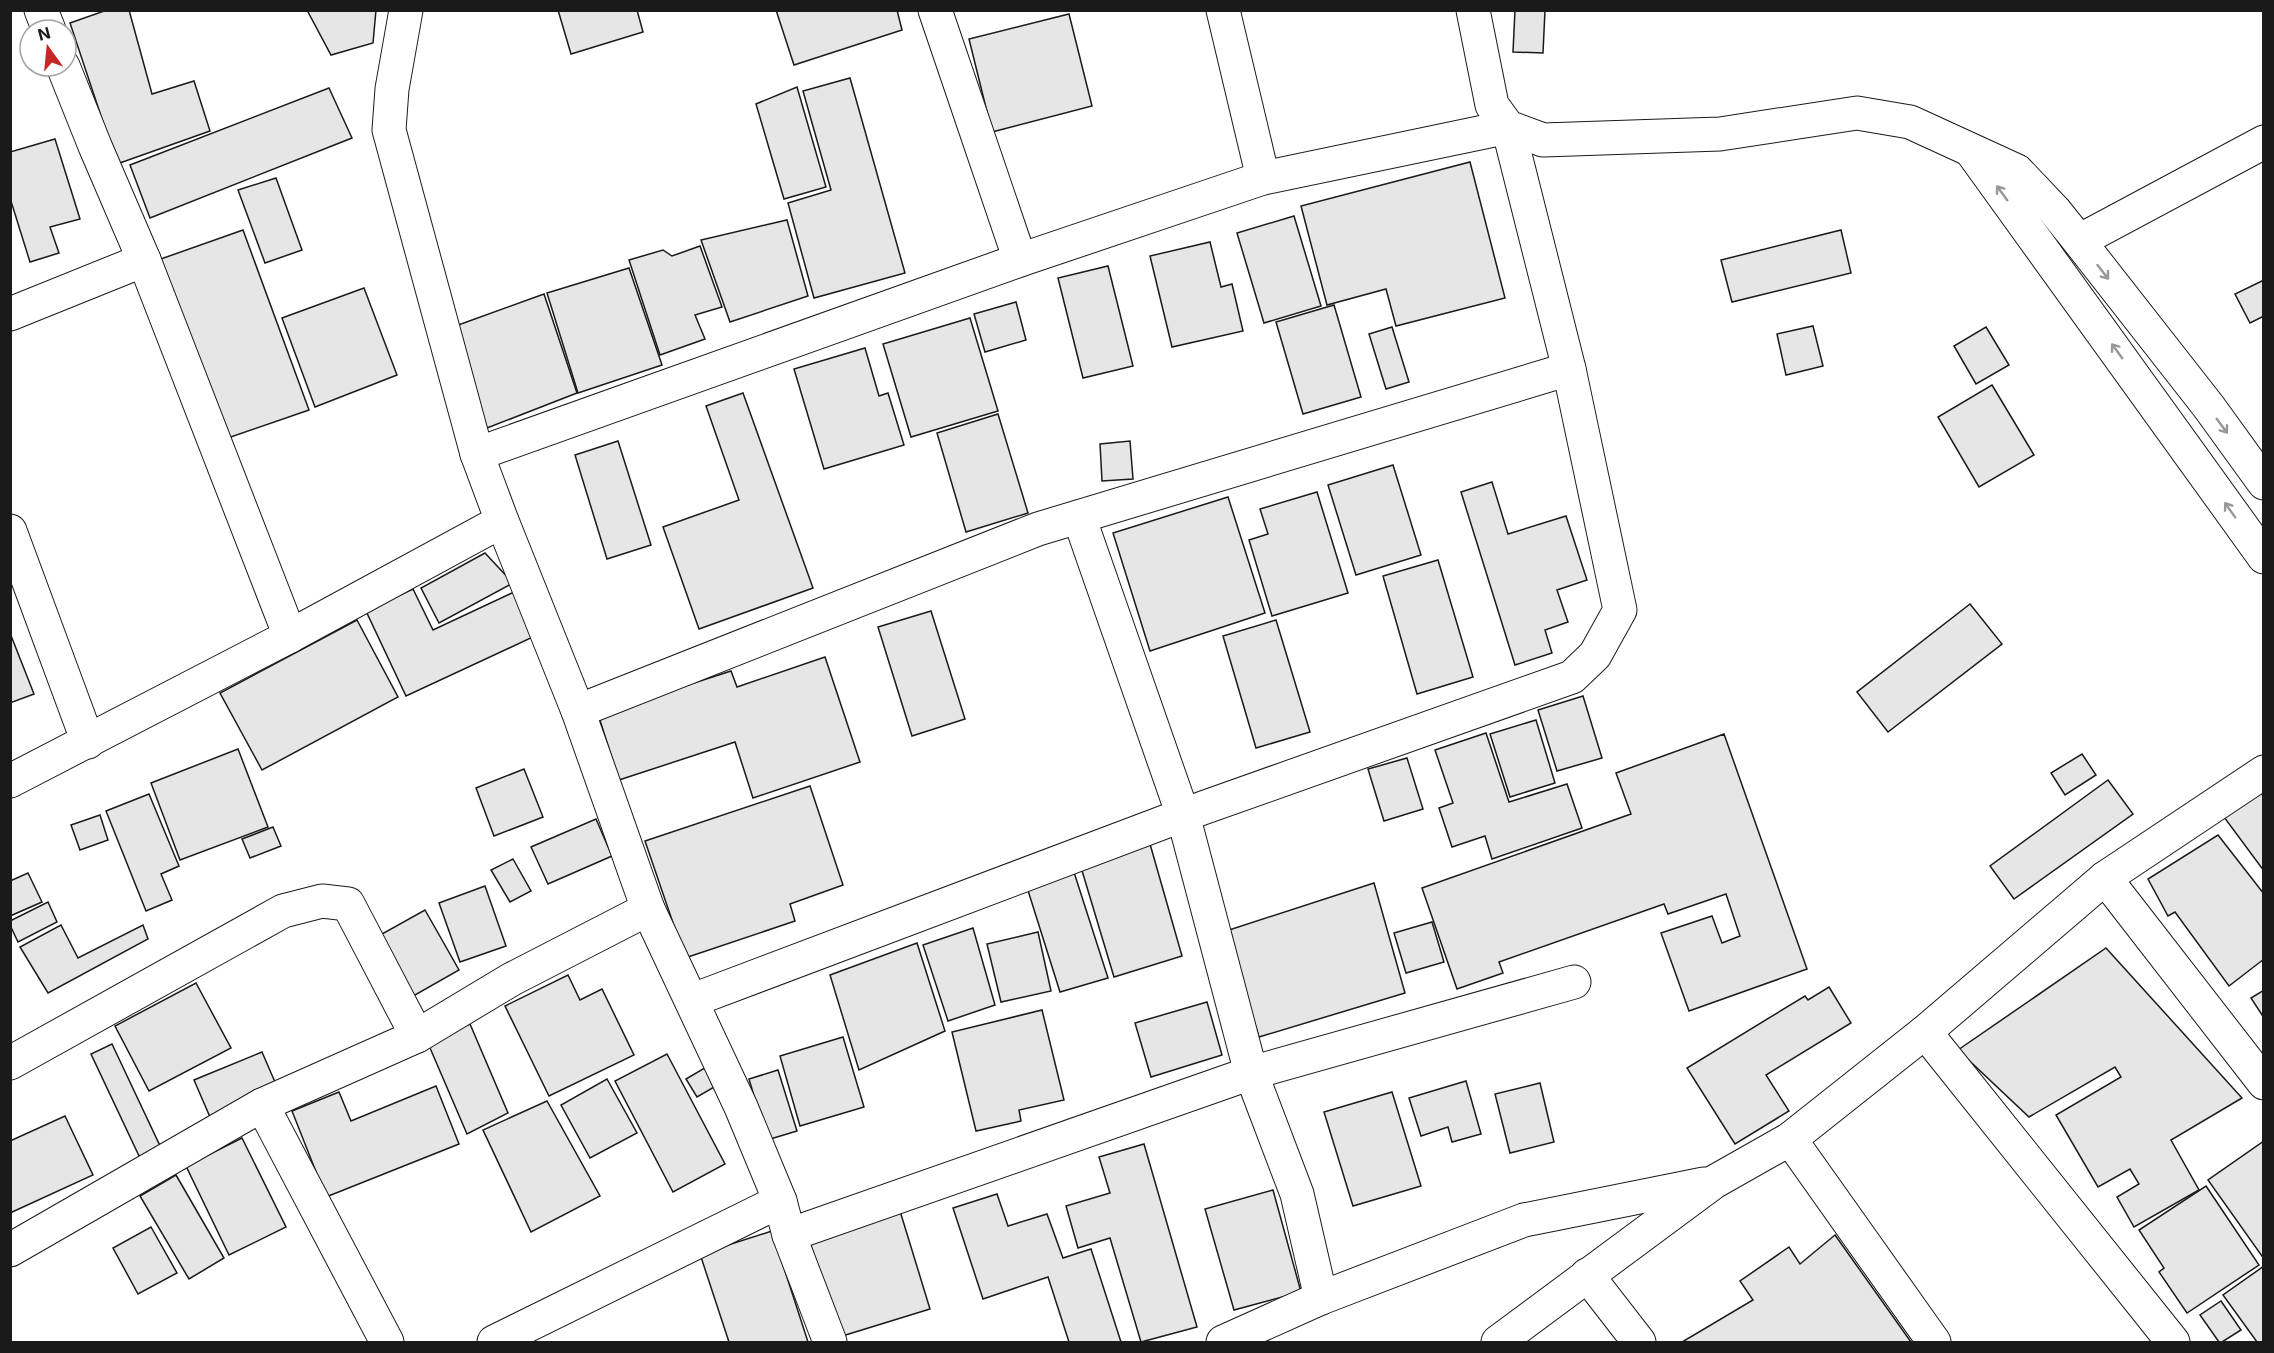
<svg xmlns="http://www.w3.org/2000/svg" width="2274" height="1353" font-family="Inter,sans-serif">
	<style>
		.building { fill: #e6e6e6; stroke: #1a1a1a; stroke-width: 1.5 }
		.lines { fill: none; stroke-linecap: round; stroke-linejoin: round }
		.minor-casing { stroke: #1a1a1a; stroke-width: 35 }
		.minor { stroke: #fff; stroke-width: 33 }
		.oneway { stroke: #989898 }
	</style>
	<rect width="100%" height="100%" fill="#fff"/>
	<g class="building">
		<path d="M 107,10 L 129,10 L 152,94 L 194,81 L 210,131 L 117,164 L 70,23 Z"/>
		<path d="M 307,10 L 376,10 L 373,43 L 331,55 Z"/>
		<path d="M 558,10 L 637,10 L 643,32 L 571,54 Z"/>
		<path d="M 776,10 L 897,10 L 902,30 L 794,65 Z"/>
		<path d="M 1515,10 L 1545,10 L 1543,53 L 1513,52 Z"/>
		<path d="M 1069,14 L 1092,106 L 992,132 L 969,39 Z"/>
		<path d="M 850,78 L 905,273 L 814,298 L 788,203 L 831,190 L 803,91 Z"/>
		<path d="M 797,87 L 826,187 L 784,199 L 756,104 Z"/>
		<path d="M 329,88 L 352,138 L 150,218 L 130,165 Z"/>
		<path d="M 55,139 L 80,219 L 50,227 L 59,253 L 30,262 L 10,198 L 10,152 Z"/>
		<path d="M 1470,162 L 1505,298 L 1396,326 L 1386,289 L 1327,305 L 1301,206 Z"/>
		<path d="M 276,178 L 302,250 L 265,263 L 238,190 Z"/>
		<path d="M 1294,216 L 1321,306 L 1264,323 L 1237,233 Z"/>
		<path d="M 787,220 L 808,296 L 730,322 L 701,240 Z"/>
		<path d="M 243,230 L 309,410 L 222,440 L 158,260 Z"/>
		<path d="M 1841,230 L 1851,273 L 1732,302 L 1721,260 Z"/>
		<path d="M 1210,242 L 1221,287 L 1232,284 L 1243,331 L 1172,347 L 1150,256 Z"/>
		<path d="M 700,246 L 722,307 L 695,315 L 705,339 L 660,355 L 629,260 L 663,250 L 672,256 Z"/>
		<path d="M 1108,266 L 1133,366 L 1083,378 L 1058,278 Z"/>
		<path d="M 629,268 L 662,365 L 578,393 L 547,293 Z"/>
		<path d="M 2264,280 L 2264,316 L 2250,323 L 2235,294 Z"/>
		<path d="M 364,288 L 397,375 L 315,407 L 282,318 Z"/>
		<path d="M 544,294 L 577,393 L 487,428 L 450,328 Z"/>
		<path d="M 1016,302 L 1026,340 L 985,352 L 974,314 Z"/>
		<path d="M 1334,305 L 1361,397 L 1303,414 L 1276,322 Z"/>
		<path d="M 970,318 L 998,411 L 911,437 L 883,344 Z"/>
		<path d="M 1813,326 L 1823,366 L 1786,375 L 1777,334 Z"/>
		<path d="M 1392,327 L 1409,382 L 1386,389 L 1369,334 Z"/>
		<path d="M 1986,327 L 2009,365 L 1976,384 L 1954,346 Z"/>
		<path d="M 865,348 L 879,396 L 888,393 L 904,445 L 824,469 L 794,369 Z"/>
		<path d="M 1992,385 L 2034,455 L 1979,487 L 1938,417 Z"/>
		<path d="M 743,393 L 813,588 L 699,629 L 663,527 L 739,500 L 706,406 Z"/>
		<path d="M 998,414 L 1028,513 L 966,532 L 937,433 Z"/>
		<path d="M 618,441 L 651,545 L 607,559 L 575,455 Z"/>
		<path d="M 1130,441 L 1133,479 L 1102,481 L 1100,444 Z"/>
		<path d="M 1393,465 L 1421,555 L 1356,575 L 1328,485 Z"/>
		<path d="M 1492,482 L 1508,534 L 1566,516 L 1587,580 L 1557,590 L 1568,622 L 1545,630 L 1552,653 L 1515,665 L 1461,492 Z"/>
		<path d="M 1317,492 L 1348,593 L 1272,616 L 1249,540 L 1268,534 L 1260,509 Z"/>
		<path d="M 1228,497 L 1265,613 L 1150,651 L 1113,533 Z"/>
		<path d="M 485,553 L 513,583 L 439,623 L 421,588 Z"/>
		<path d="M 1438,560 L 1473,677 L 1417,694 L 1383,576 Z"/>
		<path d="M 413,589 L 433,630 L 514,592 L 535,636 L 406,696 L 366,611 Z"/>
		<path d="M 1970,604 L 2002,644 L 1888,732 L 1857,692 Z"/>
		<path d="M 931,611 L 965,719 L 912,736 L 878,627 Z"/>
		<path d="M 357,620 L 398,697 L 262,770 L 220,693 Z"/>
		<path d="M 1276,620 L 1310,732 L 1256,748 L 1223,636 Z"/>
		<path d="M 10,633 L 34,694 L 10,703 Z"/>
		<path d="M 825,657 L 860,762 L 753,798 L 735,742 L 619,780 L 598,714 L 731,671 L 737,687 Z"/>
		<path d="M 1583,696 L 1602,758 L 1557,771 L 1538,710 Z"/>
		<path d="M 1536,720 L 1555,783 L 1510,797 L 1490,734 Z"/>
		<path d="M 1486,733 L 1509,802 L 1567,784 L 1582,828 L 1492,859 L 1485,836 L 1452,847 L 1439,808 L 1453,803 L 1435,750 Z"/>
		<path d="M 1724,734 L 1807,969 L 1689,1011 L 1661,933 L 1712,916 L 1722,943 L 1740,936 L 1726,894 L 1668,914 L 1664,904 L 1499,962 L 1503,973 L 1457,989 L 1422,888 L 1631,814 L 1616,773 Z"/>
		<path d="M 238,749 L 268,827 L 180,860 L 151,783 Z"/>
		<path d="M 2082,754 L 2096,775 L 2065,795 L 2051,773 Z"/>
		<path d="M 1407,758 L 1423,809 L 1384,821 L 1368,769 Z"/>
		<path d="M 524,769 L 543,817 L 494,836 L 476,788 Z"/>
		<path d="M 2108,780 L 2133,814 L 2014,899 L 1990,866 Z"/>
		<path d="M 810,786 L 843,885 L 790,904 L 795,921 L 685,958 L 645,841 Z"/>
		<path d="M 2257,787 L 2264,797 L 2264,871 L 2221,813 Z"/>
		<path d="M 149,794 L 179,866 L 161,874 L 172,900 L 146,911 L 106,811 Z"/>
		<path d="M 100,815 L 108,840 L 80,850 L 71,825 Z"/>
		<path d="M 596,819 L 612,856 L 548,884 L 531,847 Z"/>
		<path d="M 273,827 L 281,846 L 250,858 L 242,839 Z"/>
		<path d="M 2218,835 L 2264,894 L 2264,959 L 2229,986 L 2175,912 L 2168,916 L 2148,879 Z"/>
		<path d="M 1150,844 L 1182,956 L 1114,977 L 1080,864 Z"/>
		<path d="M 513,859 L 531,891 L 510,902 L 491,870 Z"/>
		<path d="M 1072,866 L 1108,978 L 1060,992 L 1025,881 Z"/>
		<path d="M 28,873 L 42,902 L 10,916 L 10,881 Z"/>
		<path d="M 1374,883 L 1405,993 L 1259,1037 L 1226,931 Z"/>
		<path d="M 485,886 L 506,946 L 460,962 L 439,903 Z"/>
		<path d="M 48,902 L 57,922 L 18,942 L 10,925 L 10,921 Z"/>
		<path d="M 425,910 L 459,970 L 408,999 L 373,939 Z"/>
		<path d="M 1432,922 L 1444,962 L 1406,973 L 1394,933 Z"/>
		<path d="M 61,925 L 78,958 L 143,925 L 148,939 L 48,993 L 20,947 Z"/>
		<path d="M 973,928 L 995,1005 L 948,1021 L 923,945 Z"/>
		<path d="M 1038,932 L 1051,991 L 1001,1002 L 987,944 Z"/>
		<path d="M 917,943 L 945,1031 L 859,1070 L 830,975 Z"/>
		<path d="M 2106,948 L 2242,1098 L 2171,1140 L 2199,1190 L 2134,1227 L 2117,1197 L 2139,1184 L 2130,1169 L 2098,1187 L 2056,1115 L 2121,1077 L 2115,1067 L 2029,1117 L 1958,1050 Z"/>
		<path d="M 568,975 L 580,1000 L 602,989 L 634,1055 L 549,1096 L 505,1006 Z"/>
		<path d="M 196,983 L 231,1048 L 149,1091 L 115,1026 Z"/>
		<path d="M 1829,987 L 1851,1023 L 1766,1075 L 1789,1111 L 1735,1144 L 1687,1068 L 1805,996 L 1808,1000 Z"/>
		<path d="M 2264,990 L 2264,1018 L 2251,998 Z"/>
		<path d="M 1207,1002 L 1222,1055 L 1151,1077 L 1135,1023 Z"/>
		<path d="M 1042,1010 L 1064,1100 L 1019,1110 L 1021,1121 L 976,1131 L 952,1032 Z"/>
		<path d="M 470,1024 L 508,1113 L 467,1134 L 427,1041 Z"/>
		<path d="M 843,1037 L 864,1107 L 800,1126 L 780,1056 Z"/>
		<path d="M 112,1044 L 161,1148 L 140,1158 L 91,1054 Z"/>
		<path d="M 262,1052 L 278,1089 L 210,1117 L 194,1080 Z"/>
		<path d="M 667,1054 L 725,1164 L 673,1192 L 615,1081 Z"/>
		<path d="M 713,1063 L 723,1082 L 697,1097 L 686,1079 Z"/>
		<path d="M 778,1070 L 797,1131 L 767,1140 L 749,1079 Z"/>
		<path d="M 607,1079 L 637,1133 L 590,1158 L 561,1105 Z"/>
		<path d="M 1466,1081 L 1481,1134 L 1452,1142 L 1448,1127 L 1421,1136 L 1409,1098 Z"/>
		<path d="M 1540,1083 L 1554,1142 L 1510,1153 L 1495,1094 Z"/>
		<path d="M 436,1086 L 459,1144 L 326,1197 L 292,1111 L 339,1092 L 351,1121 Z"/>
		<path d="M 1392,1092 L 1421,1186 L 1353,1206 L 1324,1112 Z"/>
		<path d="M 547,1101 L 600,1196 L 531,1232 L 483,1130 Z"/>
		<path d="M 65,1116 L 93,1175 L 10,1213 L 10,1141 Z"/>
		<path d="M 242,1138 L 286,1227 L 229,1255 L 186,1166 Z"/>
		<path d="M 2264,1141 L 2264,1259 L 2208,1180 Z"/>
		<path d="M 1144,1144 L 1197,1327 L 1141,1342 L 1110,1238 L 1078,1248 L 1066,1206 L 1110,1193 L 1099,1157 Z"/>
		<path d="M 176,1175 L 224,1258 L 189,1279 L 140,1196 Z"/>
		<path d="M 2206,1186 L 2259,1265 L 2187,1313 L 2159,1272 L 2164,1268 L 2139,1230 Z"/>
		<path d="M 1273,1190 L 1301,1292 L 1234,1310 L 1205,1209 Z"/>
		<path d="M 997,1194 L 1008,1226 L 1047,1214 L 1063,1258 L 1091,1249 L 1121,1342 L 1069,1342 L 1048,1277 L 983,1299 L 953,1208 Z"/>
		<path d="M 900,1211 L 930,1309 L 839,1337 L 809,1239 Z"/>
		<path d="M 151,1227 L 177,1273 L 138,1294 L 113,1248 Z"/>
		<path d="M 772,1231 L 808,1342 L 729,1342 L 700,1254 Z"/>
		<path d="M 1835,1235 L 1911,1342 L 1682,1342 L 1753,1300 L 1740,1281 L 1789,1247 L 1800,1264 Z"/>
		<path d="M 2264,1266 L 2264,1342 L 2257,1342 L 2223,1295 Z"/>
		<path d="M 2221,1301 L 2241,1330 L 2222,1342 L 2219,1342 L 2200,1315 Z"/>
	</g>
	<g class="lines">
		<g class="minor-casing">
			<g id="minor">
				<path d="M 41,10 L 49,30"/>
				<path d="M 406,10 L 392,89 L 389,130 L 477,454 L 502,521 L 578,711 L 648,909 L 741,1107 L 780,1201 L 789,1235 L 830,1342"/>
				<path d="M 935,10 L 1020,260"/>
				<path d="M 1223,10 L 1263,178"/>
				<path d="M 1473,10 L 1492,105 L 1508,127 L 1543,140 L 1720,134 L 1857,113 L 1910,122 L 2017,171 L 2055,211 L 2079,241 L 2209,407 L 2264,483"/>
				<path d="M 63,66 L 95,146 L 144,260 L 290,636 L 502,521"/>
				<path d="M 1972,152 L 2264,557"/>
				<path d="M 2079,241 L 2264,142"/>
				<path d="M 10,314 L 144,260"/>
				<path d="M 477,454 L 1020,260 L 1263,178 L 1508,127 L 1569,369 L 1620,610 L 1595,655 L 1572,677 L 1183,815 L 693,1000"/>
				<path d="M 1079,517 L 1183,815 L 1251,1073 L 1297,1194 L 1321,1298"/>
				<path d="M 10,531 L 88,742"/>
				<path d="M 578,711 L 1038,529 L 1569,369"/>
				<path d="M 10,781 L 290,636"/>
				<path d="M 2105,878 L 2264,1083"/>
				<path d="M 1925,1032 L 2173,1342"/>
				<path d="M 10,1063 L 283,911 L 322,901 L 348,904 L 417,1036"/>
				<path d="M 1790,1139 L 1934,1342"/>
				<path d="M 789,1235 L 1251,1073 L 1574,982"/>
				<path d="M 10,1250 L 262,1105"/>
				<path d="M 1587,1275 L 1639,1342"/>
				<path d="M 387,1342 L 262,1105 L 417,1036 L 512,979 L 648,909"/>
				<path d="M 494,1342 L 780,1201"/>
				<path d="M 1223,1342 L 1321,1298 L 1524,1220 L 1704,1184"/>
				<path d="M 1498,1342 L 1714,1182 L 1790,1139 L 1925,1032 L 2105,878 L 2264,772"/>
			</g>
		</g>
		<use href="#minor" class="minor"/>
	</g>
	<defs><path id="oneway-shaft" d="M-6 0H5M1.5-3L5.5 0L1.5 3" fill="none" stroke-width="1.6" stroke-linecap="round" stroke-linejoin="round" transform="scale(1.5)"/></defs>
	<g class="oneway">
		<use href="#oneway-shaft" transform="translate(2002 193) rotate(-126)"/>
		<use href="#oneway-shaft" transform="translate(2103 272) rotate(52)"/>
		<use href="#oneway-shaft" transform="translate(2117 351) rotate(-126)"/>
		<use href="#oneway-shaft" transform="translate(2222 426) rotate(54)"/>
		<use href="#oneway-shaft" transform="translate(2230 510) rotate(-125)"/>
	</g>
	<rect width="2274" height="1353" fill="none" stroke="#1a1a1a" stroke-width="24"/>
	<g transform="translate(48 48) rotate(345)"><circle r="28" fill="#ffffff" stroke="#a3a3a3" stroke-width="1.5"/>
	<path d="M0-4.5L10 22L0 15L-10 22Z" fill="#c62828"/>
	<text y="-9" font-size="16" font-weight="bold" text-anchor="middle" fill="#1a1a1a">N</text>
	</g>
</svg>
